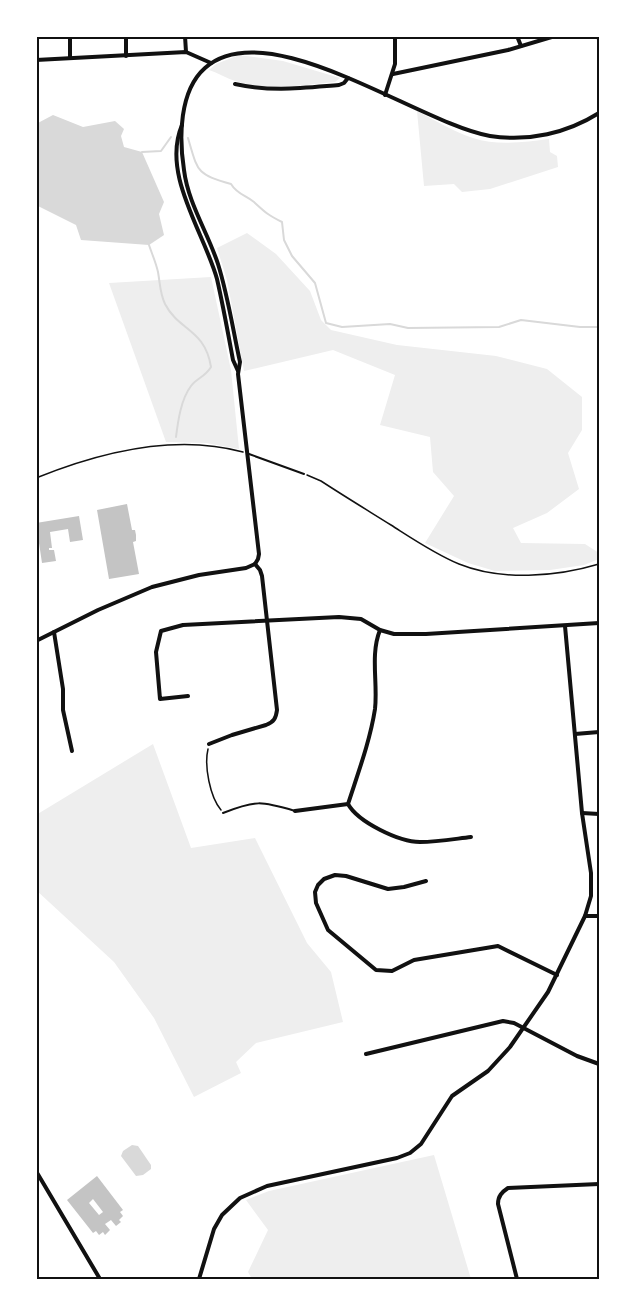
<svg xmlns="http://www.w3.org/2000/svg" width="635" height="1315" font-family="Manrope,sans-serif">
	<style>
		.green { fill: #eee }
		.water { fill: #d9d9d9 }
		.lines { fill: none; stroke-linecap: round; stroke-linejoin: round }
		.stream { stroke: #d9d9d9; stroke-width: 2 }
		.building { fill: #c4c4c4; fill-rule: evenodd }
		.path { stroke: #111; stroke-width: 1.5 }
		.service { stroke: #111; stroke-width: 2 }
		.minor { stroke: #111; stroke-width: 4 }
		.neatline { fill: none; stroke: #111; stroke-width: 2 }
	</style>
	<rect width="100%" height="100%" fill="#fff"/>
	<g class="green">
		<path d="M 239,55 L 283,61 L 340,78 L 335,82 C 302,85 267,92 235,81 C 226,78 218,73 209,70 L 216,64 Z"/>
		<path d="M 417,111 C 435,120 454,132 473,138 C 497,146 525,142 549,139 L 550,152 L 557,156 L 558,167 L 490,189 L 462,192 L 454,184 L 424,186 Z"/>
		<path d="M 247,233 L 276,254 L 310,291 L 321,320 L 331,330 L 397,345 L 496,356 L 547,369 L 582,397 L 582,430 L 568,453 L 579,489 L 547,513 L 513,528 L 521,543 L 585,544 L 599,553 L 599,559 L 584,565 L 550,570 L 495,571 L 468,563 L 425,543 L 454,496 L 433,472 L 430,437 L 380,425 L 395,375 L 333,350 L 244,371 L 227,280 L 217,248 Z"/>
		<path d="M 211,277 L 231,370 L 239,449 L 206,443 L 166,442 L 109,283 Z"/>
		<path d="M 153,744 L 191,848 L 255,838 L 307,943 L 331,972 L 343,1022 L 256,1043 L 236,1062 L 241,1073 L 194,1097 L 154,1018 L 114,962 L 36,890 L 36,815 Z"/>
		<path d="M 434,1155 L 471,1279 L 252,1279 L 248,1272 L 268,1230 L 246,1200 L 269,1191 Z"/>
	</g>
	<g class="water">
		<path d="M 53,115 L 83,127 L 115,121 L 124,129 L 121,136 L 124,147 L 142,152 L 164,202 L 159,214 L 164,235 L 149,245 L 81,240 L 76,225 L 36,205 L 36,124 Z"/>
		<path d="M 132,1145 L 138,1146 L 151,1165 L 151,1169 L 143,1175 L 136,1176 L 121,1156 L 123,1151 Z"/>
	</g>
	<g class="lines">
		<g class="stream">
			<path d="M 188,138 C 198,172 196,174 231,184 C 237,194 245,195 254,202 C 266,213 268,215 282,222 L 284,240 L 292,256 L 315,283 L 326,323 L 342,327 L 390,324 L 408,328 L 499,327 L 521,320 L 580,327 L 599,327"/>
			<path d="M 142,152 L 161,151 L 171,137"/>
			<path d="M 149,245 C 152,254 156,263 158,272 C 160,283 160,294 165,304 C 179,331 205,329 211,367 C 205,377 197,378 191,386 C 181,399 178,421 176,437"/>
		</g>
	</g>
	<g class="building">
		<path d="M 127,504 L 132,530 L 135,530 L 136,535 L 136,541 L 133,542 L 139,574 L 109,579 L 97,510 Z"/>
		<path d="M 79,516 L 83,540 L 70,542 L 68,529 L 50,532 L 52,548 L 49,548 L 49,550 L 54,550 L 56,561 L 42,563 L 36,523 Z"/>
		<path d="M 97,1176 L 123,1210 L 120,1212 L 123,1216 L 119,1220 L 121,1222 L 116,1226 L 111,1220 L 105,1224 L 110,1230 L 105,1235 L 103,1232 L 99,1235 L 96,1231 L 93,1233 L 67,1200 ZM 93,1199 L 103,1212 L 99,1215 L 89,1203 Z"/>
	</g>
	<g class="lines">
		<g class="path">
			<path d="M 307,475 L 321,481 C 344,496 367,510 391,525 C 413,539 435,554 459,564 C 501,581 556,577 599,564"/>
			<path d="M 36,478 C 100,452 174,433 243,452"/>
			<path d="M 208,749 C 204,766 210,797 221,810"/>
		</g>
		<g class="service">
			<path d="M 249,454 L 304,474"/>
			<path d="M 223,813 C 256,800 261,801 295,811"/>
		</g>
		<g class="minor">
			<path d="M 70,36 L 70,57"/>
			<path d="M 126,36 L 126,56"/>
			<path d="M 185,36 L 186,52"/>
			<path d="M 517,36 L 521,46"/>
			<path d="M 597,36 L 599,39"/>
			<path d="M 36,60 L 186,52 L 211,63"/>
			<path d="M 393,74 L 508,50 L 555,36"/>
			<path d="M 235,84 C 272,92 302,88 339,85 L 344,83 L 348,78"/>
			<path d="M 385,95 L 395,64 L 395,36"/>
			<path d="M 182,125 C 161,174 204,232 217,279 C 223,305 228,333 233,360 L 238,371"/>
			<path d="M 255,564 L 258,559 L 259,554 L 238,374 L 240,362 C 233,330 228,296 218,264 C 208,233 188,203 184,170 C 179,138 179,91 205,68 C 268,12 420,124 490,136 C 529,142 567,133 599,113"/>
			<path d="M 54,632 L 63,689 L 63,710 L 72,751"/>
			<path d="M 36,641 L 98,610 L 152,587 L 199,575 L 246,568 L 255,564"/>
			<path d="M 188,696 L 160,699 L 156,652 L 161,631 L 183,625 L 339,617 L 361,619 L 380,630 L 394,634 L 426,634 L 599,623"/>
			<path d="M 575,734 L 599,732"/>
			<path d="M 209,744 L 232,735 L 266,725 C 274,722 276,718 277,710 L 262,576 L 260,570 L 255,564"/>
			<path d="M 348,804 C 358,822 399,842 420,842 C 437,842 454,839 471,837"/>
			<path d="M 295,811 L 348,804 C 358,773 370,741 375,709 C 378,683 370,655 380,630"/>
			<path d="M 582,813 L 599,814"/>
			<path d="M 426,881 L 404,887 L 388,889 L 346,876 L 335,875 L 324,879 L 318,885 L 315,892 L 316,903 L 328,930 L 376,970 L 392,971 L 414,960 L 498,946 L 557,975"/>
			<path d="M 585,916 L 599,916"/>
			<path d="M 366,1054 L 503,1021 L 514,1023 L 577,1056 L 599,1064"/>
			<path d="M 36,1171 L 100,1279"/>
			<path d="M 199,1279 L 214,1229 L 222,1215 L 240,1198 L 267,1186 L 397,1158 L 410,1153 L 421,1144 L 452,1096 L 488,1071 L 510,1047 L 548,992 L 585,916 L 591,896 L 591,873 L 582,813 L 565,626"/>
			<path d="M 517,1279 L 498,1204 C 498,1196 502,1192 508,1188 L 599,1184"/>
		</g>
	</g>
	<rect width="635" height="1315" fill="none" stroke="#ffffff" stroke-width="75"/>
	<rect x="38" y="38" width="560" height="1240" class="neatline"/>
</svg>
